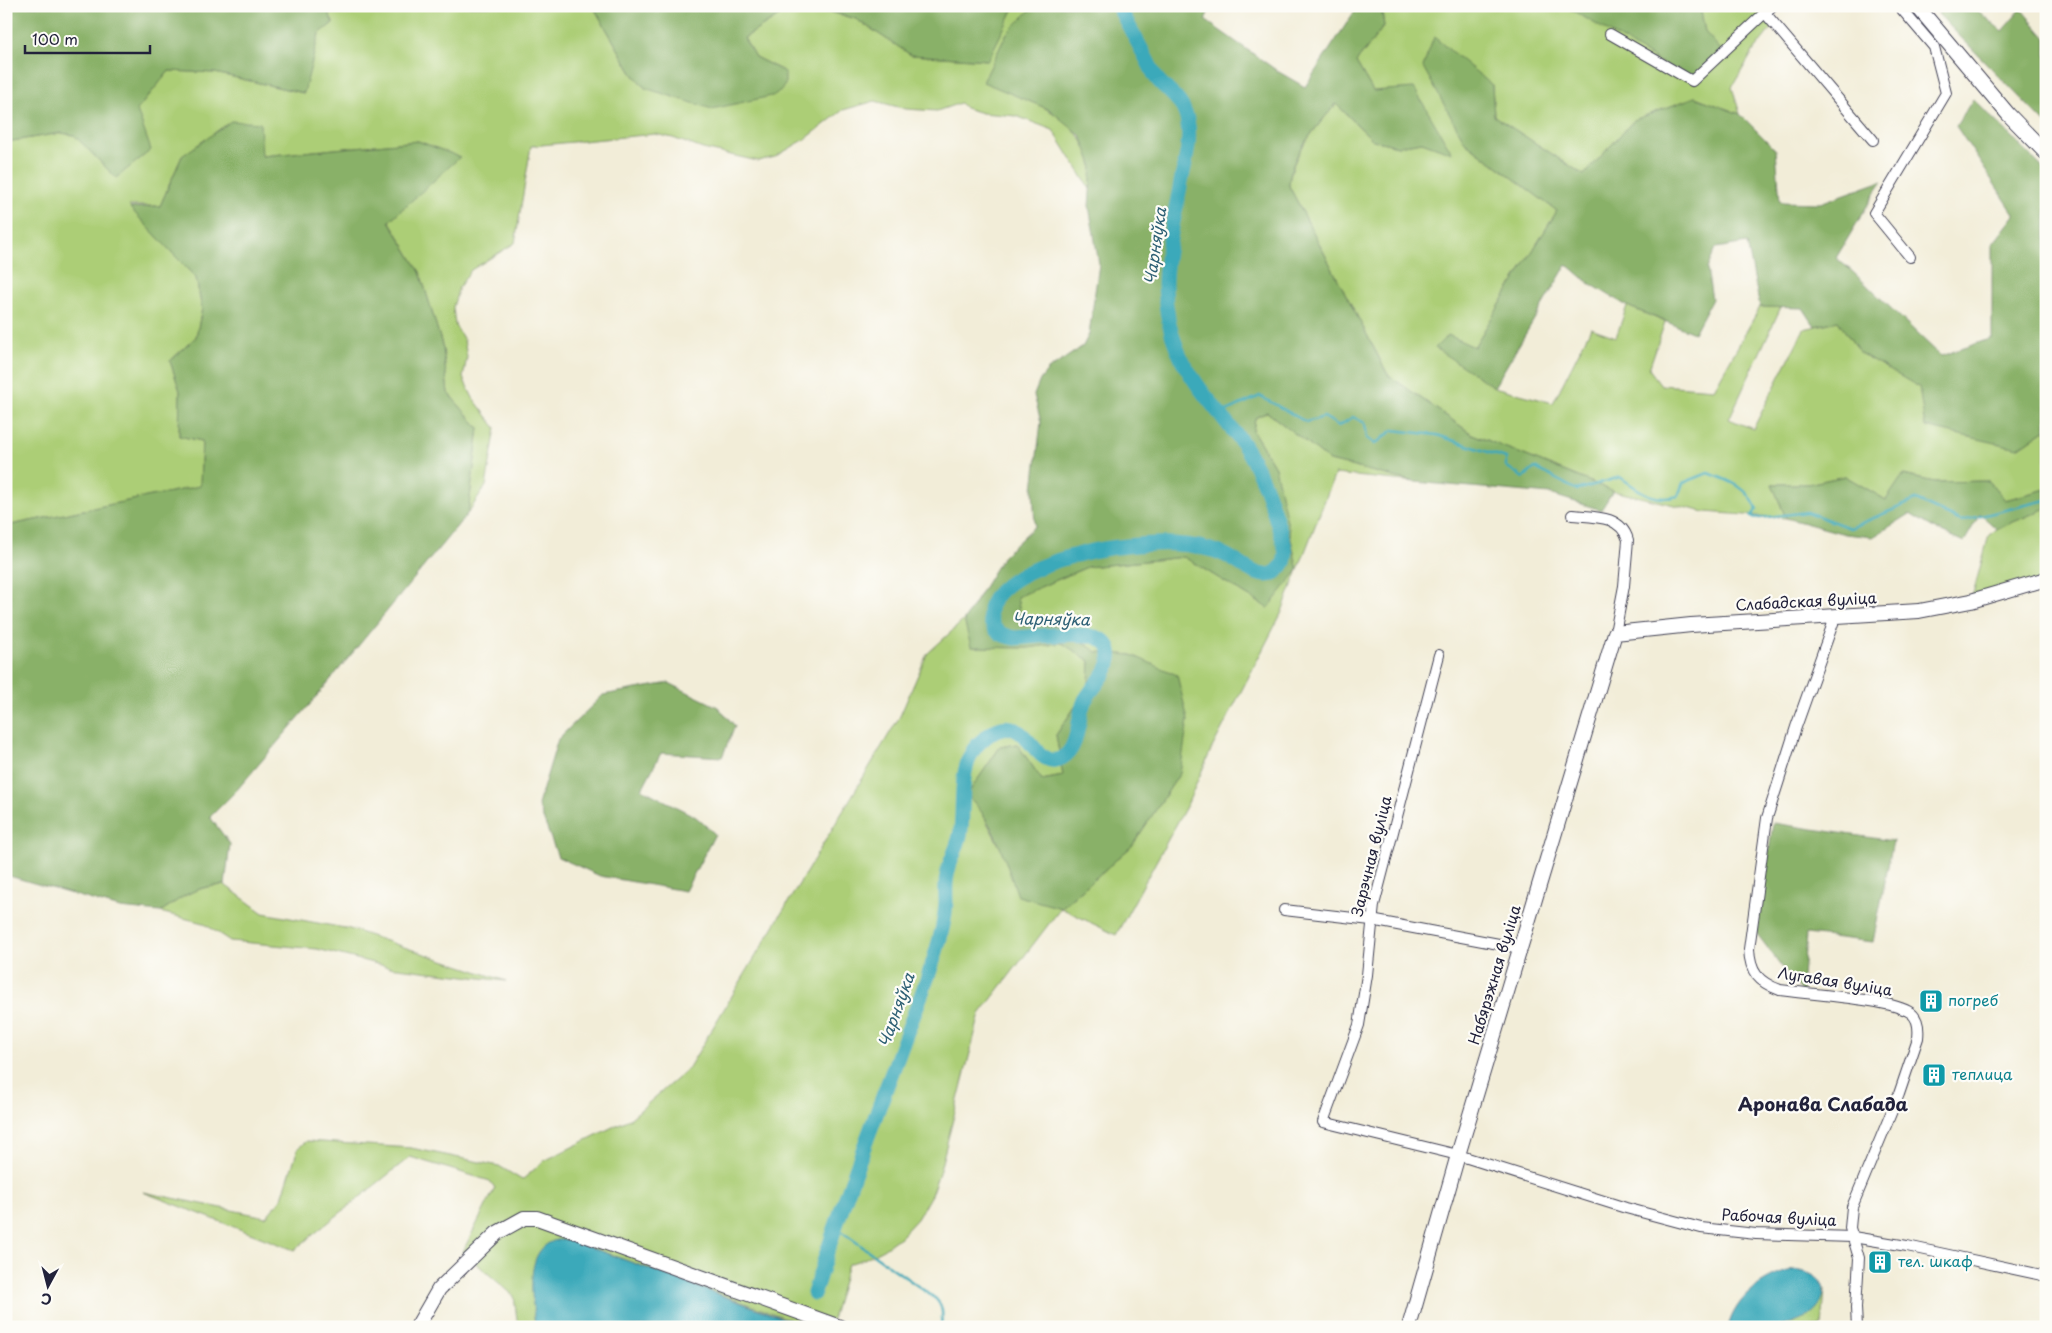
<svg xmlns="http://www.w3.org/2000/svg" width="2052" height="1333" font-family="'Playpen Sans',sans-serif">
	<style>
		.green { fill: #acce76; stroke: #677858 }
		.forest { fill: #89b167; stroke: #566a51 }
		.water { fill: #3ba9ba; stroke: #2e667a }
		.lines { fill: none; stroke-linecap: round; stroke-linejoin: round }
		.stream { stroke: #3ba9ba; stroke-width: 2.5 }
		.river { stroke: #3ba9ba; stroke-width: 15 }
		.street-casing { stroke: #414053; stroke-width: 12 }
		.secondary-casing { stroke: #414053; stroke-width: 16 }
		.street { stroke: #fff; stroke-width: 10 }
		.secondary { stroke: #fff; stroke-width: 14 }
		.labels { text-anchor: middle; stroke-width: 4.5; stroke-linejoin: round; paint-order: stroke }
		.street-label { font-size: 15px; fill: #22223b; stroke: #fdfcf7 }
		.culture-label { font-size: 15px; fill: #0d838f; stroke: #fdfcf7; text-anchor: start }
		.water-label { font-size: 16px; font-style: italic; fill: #2d5f74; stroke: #fdfcf7 }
		.quarter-label { font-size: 18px; font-weight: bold; fill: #22223b; stroke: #fdfcf7 }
	</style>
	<rect width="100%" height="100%" fill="#fdfcf7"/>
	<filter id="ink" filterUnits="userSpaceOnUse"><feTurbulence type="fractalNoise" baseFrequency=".02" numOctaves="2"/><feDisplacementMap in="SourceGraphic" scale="10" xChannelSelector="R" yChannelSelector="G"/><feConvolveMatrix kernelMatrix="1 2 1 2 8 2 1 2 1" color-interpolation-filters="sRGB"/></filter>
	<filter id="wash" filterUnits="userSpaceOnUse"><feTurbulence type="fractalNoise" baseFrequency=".0096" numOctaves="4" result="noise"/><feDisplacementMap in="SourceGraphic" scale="20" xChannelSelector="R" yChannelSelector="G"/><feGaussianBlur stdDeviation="1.12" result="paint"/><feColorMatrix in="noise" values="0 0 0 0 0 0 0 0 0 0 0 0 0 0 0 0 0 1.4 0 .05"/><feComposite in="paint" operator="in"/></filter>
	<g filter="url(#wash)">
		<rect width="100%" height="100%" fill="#f2edd8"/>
		<g class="green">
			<path d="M 326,6 L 593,6 L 632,73 L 645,88 L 785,72 L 755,57 L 744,38 L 782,14 L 830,12 L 856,19 L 911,55 L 987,60 L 1015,6 L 1034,6 L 1007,33 L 984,82 C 1025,99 1079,113 1091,162 C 1093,170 1091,181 1090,189 L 1053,130 L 1016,116 L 982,113 L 965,108 L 960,103 L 937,111 L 906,109 L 875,101 L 843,110 L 807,138 L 775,157 L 758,161 L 703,149 L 673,138 L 655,134 L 531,146 L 515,243 L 471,270 L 459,287 L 453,307 L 455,325 L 464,340 L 467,357 L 463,378 L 473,398 L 496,428 L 486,486 L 468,513 L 479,428 L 448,393 L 443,348 L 420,272 L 389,220 L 459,157 L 418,141 L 262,156 L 182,156 L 160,206 L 129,206 L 196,278 L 202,309 L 196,337 L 170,361 L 180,391 L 179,436 L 202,441 L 200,486 L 6,526 L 6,142 L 61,133 L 74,135 L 137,110 L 169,71 L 215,73 L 303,93 L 319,33 L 333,23 Z"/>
			<path d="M 1381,6 L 1567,6 L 1705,32 L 1700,6 L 1772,6 L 1765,13 L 1774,25 L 1754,50 L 1732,87 L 1740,114 L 1695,97 L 1634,120 L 1584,175 L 1494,116 L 1492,85 L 1465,142 L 1557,211 L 1474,347 L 1448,336 L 1494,387 L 1553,403 L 1591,328 L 1616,337 L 1627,306 L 1665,322 L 1649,369 L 1661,385 L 1714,389 L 1760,307 L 1781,307 L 1729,419 L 1753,429 L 1804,329 L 1838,321 L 1860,353 L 1920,387 L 2018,448 L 2046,429 L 2046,489 L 2005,500 L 1989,481 L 1934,482 L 1904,475 L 1886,500 L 1845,476 L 1808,484 L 1772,484 L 1786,518 L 1705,512 L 1613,491 L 1472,434 L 1388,375 L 1289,186 C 1290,155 1317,127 1336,104 L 1373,140 L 1398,146 L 1422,142 L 1452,152 L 1373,91 L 1356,62 L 1384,26 Z"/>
			<path d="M 1267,412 L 1330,461 L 1415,482 L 1335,474 L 1281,614 L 1211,750 L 1188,803 L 1116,935 L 1061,908 L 980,1014 L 940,1170 L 931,1195 L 917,1219 L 900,1237 L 883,1249 L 864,1259 L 848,1264 L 831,1323 L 840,1327 L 811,1327 L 573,1241 L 562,1239 L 532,1286 L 535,1327 L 518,1327 L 514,1296 L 470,1258 L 462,1253 L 495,1188 L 490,1181 L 410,1157 L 294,1250 L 143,1192 L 266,1217 L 282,1198 L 298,1148 L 307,1141 L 411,1148 L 499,1166 L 522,1180 L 544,1161 L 631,1118 L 688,1069 L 900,716 L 927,654 L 964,620 L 972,647 L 1028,648 L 1062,643 L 1090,661 L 1089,686 L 1056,735 L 1063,776 L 1042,780 L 1017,744 L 1000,747 L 967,795 L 979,807 L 1000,847 L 1061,908 L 1132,846 L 1180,773 L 1132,655 L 1097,652 L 1058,625 L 1022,625 L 1017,597 L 1087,567 L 1184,557 L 1268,608 L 1275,467 L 1253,431 L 1255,418 Z"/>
			<path d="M 2046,508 L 2046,578 L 1971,601 L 1989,535 L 1997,529 Z"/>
			<path d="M 225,885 L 263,913 L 350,929 L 506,981 L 389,967 L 317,949 L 230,941 L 203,923 L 160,912 C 186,895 193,887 225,885 Z"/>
			<path d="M 1825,1289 L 1822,1327 L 1780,1327 C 1798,1312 1817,1323 1825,1289 Z"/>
		</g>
		<g class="forest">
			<path d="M 6,6 L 326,6 L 333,23 L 319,34 L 304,93 L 215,73 L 169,71 L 137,110 L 151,150 L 116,178 L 74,135 L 61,133 L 6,142 Z"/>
			<path d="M 593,6 L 1015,6 L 988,60 L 911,55 L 856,19 L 830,12 L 782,14 L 744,38 L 755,57 L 785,72 L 785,85 L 776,95 L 712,109 L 645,88 L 632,73 Z"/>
			<path d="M 1034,6 L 1211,6 L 1205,20 L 1279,72 L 1305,87 L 1358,6 L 1381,6 L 1384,26 L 1356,62 L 1373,91 L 1414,88 L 1452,153 L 1422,142 L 1398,146 L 1373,140 L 1336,104 C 1317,127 1289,155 1289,186 L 1388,375 L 1472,434 L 1613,491 L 1601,510 L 1550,494 L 1415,482 L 1330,461 L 1267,412 L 1255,418 L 1253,431 L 1275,467 L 1298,570 L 1268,608 L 1184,557 L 1087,567 L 1017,597 L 1023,625 L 1058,625 L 1097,652 L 1132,655 L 1177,675 L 1188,720 L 1180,773 L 1132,846 L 1061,908 L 1018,896 C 1005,861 995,822 967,795 L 1000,747 L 1017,744 L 1042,780 L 1063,776 L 1056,735 L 1089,686 L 1090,661 L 1062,643 L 1028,648 L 971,647 L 964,620 L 1003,556 L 1035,526 L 1033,489 L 1041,422 L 1034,395 L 1040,380 L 1048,370 L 1083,346 L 1089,334 L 1099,264 L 1089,206 L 1092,164 L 1081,136 L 1050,110 L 983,82 L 1007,33 Z"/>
			<path d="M 1565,6 L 1700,6 L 1705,32 L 1723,52 L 1692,81 Z"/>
			<path d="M 1942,6 L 1972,6 L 2002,31 L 2021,9 L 2046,38 L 2046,124 L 1938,14 Z"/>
			<path d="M 1434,37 L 1492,85 L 1494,116 L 1584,175 L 1634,120 L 1695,97 L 1740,114 L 1776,150 L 1780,202 L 1820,203 L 1882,181 L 1836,258 L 1853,272 L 1941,356 L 1992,338 L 1992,245 L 2015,215 L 1956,126 L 1973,99 L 2046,171 L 2046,429 L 2018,448 L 1925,427 L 1919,387 L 1860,353 L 1838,321 L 1815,326 L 1803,308 L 1760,307 L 1747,243 L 1716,248 L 1707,269 L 1712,299 L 1694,333 L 1627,306 L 1589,283 L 1567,264 L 1494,387 L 1435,348 L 1448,335 L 1474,347 L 1557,211 L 1465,142 L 1423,67 Z"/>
			<path d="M 231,121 L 260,123 L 262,156 L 418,141 L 460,157 L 389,221 L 420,272 L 443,348 L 448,393 L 479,428 L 468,513 L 312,702 L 236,791 L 210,817 L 230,844 L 225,885 C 193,887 186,895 160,912 L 120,908 L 6,875 L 6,526 L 200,486 L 202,441 L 179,436 L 180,391 L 170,361 L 196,337 L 202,309 L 196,278 L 130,208 L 160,206 L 182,156 Z"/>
			<path d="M 1903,475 L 1934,482 L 1989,481 L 2005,500 L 2046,489 L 2046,508 L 1997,529 L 1980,514 L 1964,542 L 1937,530 L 1910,514 L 1873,537 L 1845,534 L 1786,518 L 1772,484 L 1808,484 L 1845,476 L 1886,500 Z"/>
			<path d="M 669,683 L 718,707 L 735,726 L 722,757 L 661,753 L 642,789 L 696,817 L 715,834 L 685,891 L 600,876 L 558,857 L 538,805 L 558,739 L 603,695 Z"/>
			<path d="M 1773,823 L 1893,841 L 1873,942 L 1806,934 L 1802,993 L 1757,934 Z"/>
		</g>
		<g class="water">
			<path d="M 562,1239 L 573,1241 L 807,1327 L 535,1327 C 533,1297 521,1244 562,1239 Z"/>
			<path d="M 1792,1270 C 1810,1271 1832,1280 1821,1302 C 1818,1308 1814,1312 1808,1316 C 1800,1320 1787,1325 1779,1327 C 1768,1330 1741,1327 1728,1327 C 1736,1297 1763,1277 1792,1270 Z"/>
		</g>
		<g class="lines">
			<g class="stream">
				<path d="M 1220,414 L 1260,396 L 1306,422 L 1324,417 L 1339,426 L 1353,417 L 1365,423 L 1367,438 L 1375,444 L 1393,430 L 1437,435 L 1506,458 L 1506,466 L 1523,478 L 1535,468 L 1577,490 L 1620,477 C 1640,491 1653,503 1678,496 L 1683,483 L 1708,473 C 1730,481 1747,486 1757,509 L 1751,517 L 1760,518 L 1807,512 L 1850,528 L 1916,500 L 1961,521 L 2046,500"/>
				<path d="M 835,1227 L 936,1299 C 944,1308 943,1316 940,1327"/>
			</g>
			<path class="river" d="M 814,1293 C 839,1212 869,1133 899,1054 C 911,1020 926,986 936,952 C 941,936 945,919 946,903 C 946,894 945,885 947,876 C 949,859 960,846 961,829 C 964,802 959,773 974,749 C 979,742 987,736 994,731 C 1028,712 1034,773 1062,758 C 1080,748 1077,716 1085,700 C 1090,692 1096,685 1101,678 C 1109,668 1116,651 1104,641 C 1089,629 1035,637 1015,638 C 1003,636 993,632 990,618 C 983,574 1086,550 1118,547 C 1153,543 1192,540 1225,555 C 1241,562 1265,588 1281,567 C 1291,556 1282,538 1278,525 C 1269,496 1260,470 1243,444 C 1222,414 1193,386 1178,351 C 1153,292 1170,242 1181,182 C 1185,162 1192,140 1187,119 C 1181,98 1171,95 1158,80 C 1153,74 1150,65 1146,58 C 1137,41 1128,24 1118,6"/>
		</g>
	</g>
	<g filter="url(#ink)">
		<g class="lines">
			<g class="street-casing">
				<g id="street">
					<path d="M 1899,6 L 1934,47 L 1946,93 L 1874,213 L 1910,257"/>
					<path d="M 1765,13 L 1873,140"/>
					<path d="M 1610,34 L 1692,81 L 1772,6"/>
					<path d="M 1572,515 C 1594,517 1621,515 1628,540 L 1624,586 L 1615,633"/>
					<path d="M 1836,615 L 1796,727 L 1767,818 L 1749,949 C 1750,972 1758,982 1780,990 C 1807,994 1892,999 1911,1013 C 1919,1019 1919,1029 1918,1038 L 1899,1094 L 1852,1207 L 1850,1228 L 1859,1258 L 1856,1308 L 1857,1327"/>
					<path d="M 1439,655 L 1374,905 L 1367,975 L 1359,1025 L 1323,1122 L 1458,1155 L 1626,1208 L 1701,1228 L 1756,1234 L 1853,1237 L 1907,1246 L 2046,1276"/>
					<path d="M 1284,910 L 1371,920 L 1520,948"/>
				</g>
			</g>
			<g class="secondary-casing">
				<g id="secondary">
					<path d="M 1917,6 L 2008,114 L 2046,153"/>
					<path d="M 417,1327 L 439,1289 L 497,1233 L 524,1218 L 537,1218 L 840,1327"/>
					<path d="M 1409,1327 L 1458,1155 L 1615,633 L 1691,625 L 1919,611 L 1971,601 L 2046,579"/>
				</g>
			</g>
			<use href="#street" class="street"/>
			<use href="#secondary" class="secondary"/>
		</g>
	</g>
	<defs>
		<g id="building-square" transform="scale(1.25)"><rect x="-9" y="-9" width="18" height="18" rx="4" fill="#0f9aa8" stroke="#fdfcf7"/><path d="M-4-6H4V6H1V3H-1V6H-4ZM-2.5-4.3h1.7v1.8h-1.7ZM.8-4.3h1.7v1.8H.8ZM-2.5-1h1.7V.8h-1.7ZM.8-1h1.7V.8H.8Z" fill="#fff"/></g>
	</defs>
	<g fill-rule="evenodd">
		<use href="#building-square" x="1931" y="1001"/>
		<use href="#building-square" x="1934" y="1075"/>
		<use href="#building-square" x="1880" y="1262"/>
	</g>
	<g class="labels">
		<g class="street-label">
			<text transform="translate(1806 602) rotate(-3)" y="5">Слабадская вуліца</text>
			<text transform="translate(1372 856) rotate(-76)" y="5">Зарэчная вуліца</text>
			<text transform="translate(1495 975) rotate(-73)" y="5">Набярэжная вуліца</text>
			<text transform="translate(1835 982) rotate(9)" y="5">Лугавая вуліца</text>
			<text transform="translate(1779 1218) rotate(3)" y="5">Рабочая вуліца</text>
		</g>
		<g class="culture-label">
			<text x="1948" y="1006">погреб</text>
			<text x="1952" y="1080">теплица</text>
			<text x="1898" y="1267">тел. шкаф</text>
		</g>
		<g class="water-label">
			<text transform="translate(1155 246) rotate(-82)" y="6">Чарняўка</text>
			<text transform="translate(1051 619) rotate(1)" y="6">Чарняўка</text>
			<text transform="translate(896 1010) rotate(-70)" y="6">Чарняўка</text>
		</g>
		<g class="quarter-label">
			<text x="1823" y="1111">Аронава Слабада</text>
		</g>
	</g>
	<rect width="2052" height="1333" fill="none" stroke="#fdfcf7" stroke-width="25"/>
	<g transform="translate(48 1286) rotate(187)" stroke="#fdfcf7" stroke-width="4" paint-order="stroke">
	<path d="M0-4L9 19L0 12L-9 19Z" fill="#22223b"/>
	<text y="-8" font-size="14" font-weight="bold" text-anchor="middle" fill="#22223b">С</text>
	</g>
	<path d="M25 45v8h125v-8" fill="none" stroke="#22223b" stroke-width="2.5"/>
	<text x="32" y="45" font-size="15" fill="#22223b" stroke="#fdfcf7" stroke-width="4" paint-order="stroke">100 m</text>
</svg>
